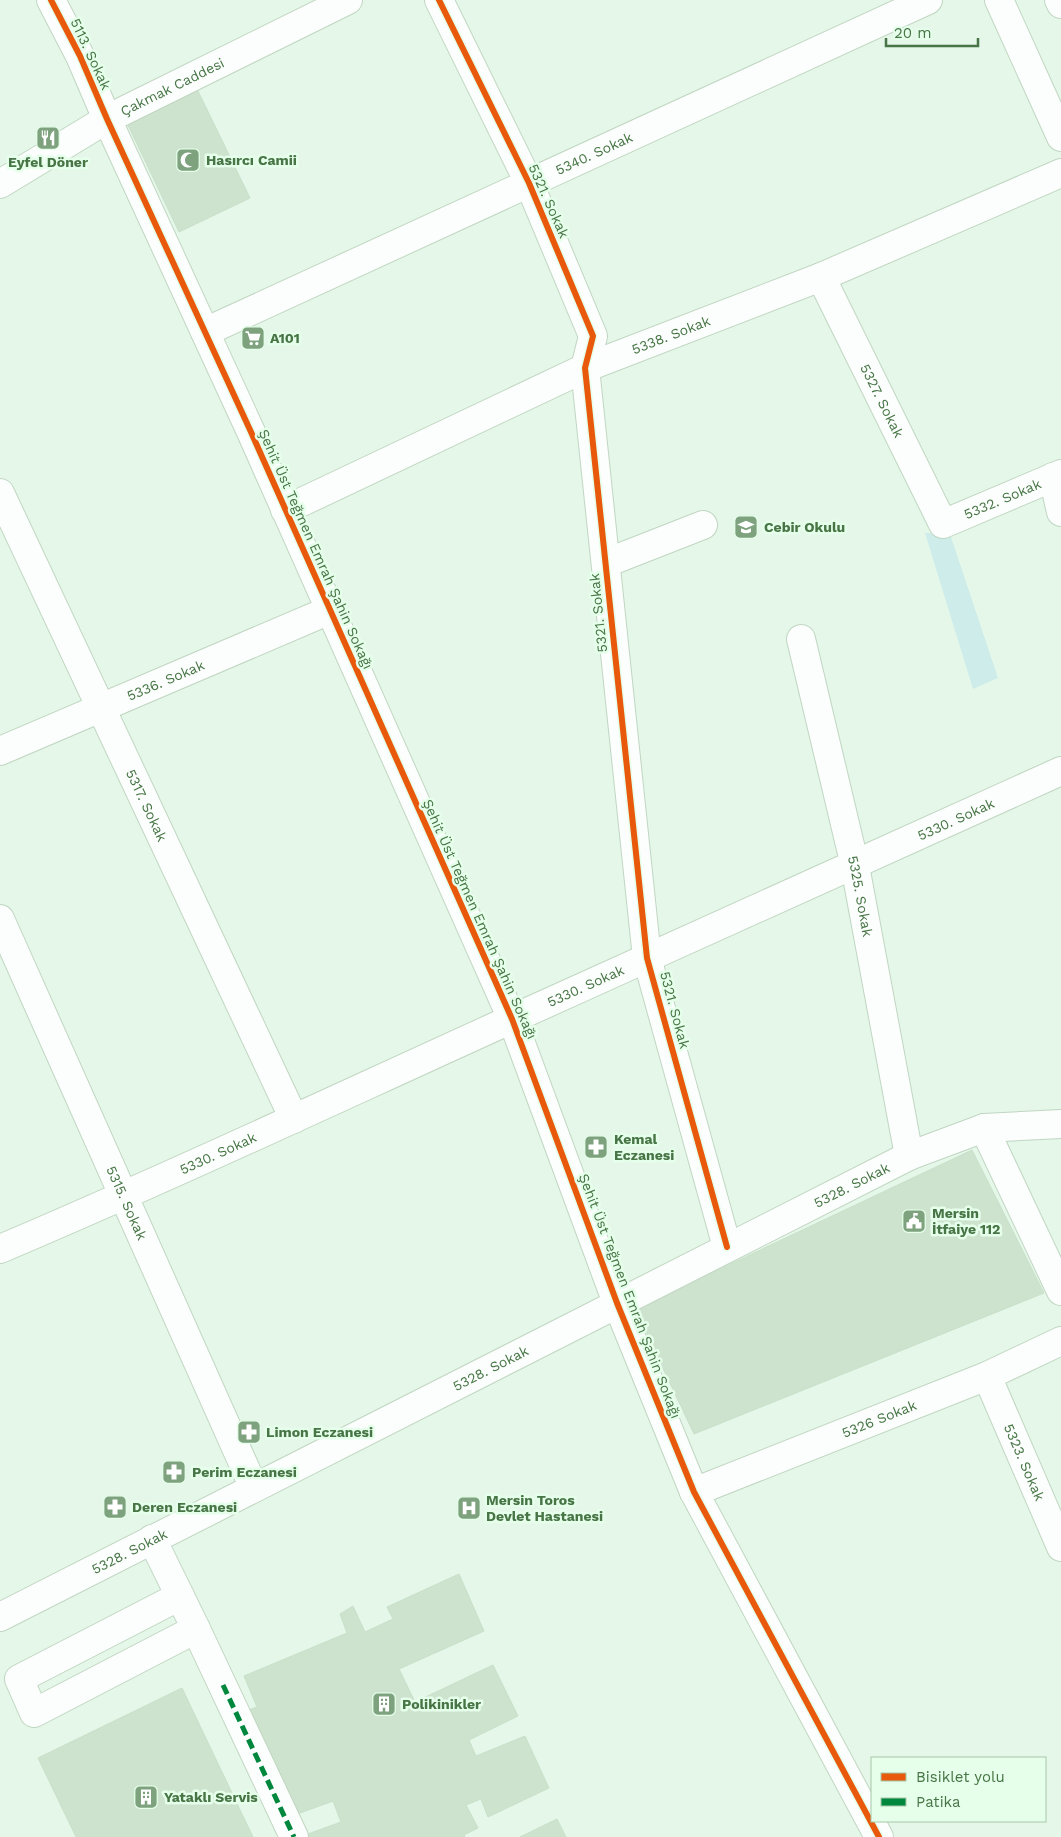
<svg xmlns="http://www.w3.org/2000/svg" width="1061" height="1837" font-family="'Work Sans',sans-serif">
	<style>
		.green { fill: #ceecea }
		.building { fill: #cde3ce; stroke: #c8e0c9 }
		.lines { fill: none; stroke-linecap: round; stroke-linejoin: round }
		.minor-casing { stroke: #c1d6c2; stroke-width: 30 }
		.minor { stroke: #fbfefc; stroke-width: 28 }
		.quiet { stroke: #00873e; stroke-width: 5; stroke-dasharray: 10 5; stroke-linecap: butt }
		.cycleway-casing { stroke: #e6ffeb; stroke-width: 9 }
		.cycleway { stroke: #e8590c; stroke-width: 6 }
		.labels { text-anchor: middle; stroke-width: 5; stroke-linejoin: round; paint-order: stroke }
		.street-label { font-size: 14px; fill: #477545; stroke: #e6ffeb }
		.poi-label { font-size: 14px; font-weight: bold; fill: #477545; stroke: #e6ffeb; text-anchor: start }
	</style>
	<rect width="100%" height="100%" fill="#e5f7e9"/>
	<path class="green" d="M 925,533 L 950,534 L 998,678 L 973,689 Z"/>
	<g class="building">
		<path d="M 197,89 L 250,198 L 179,232 L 127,123 Z"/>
		<path d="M 972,1150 L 1044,1293 L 694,1434 L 635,1309 Z"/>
		<path d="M 459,1574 L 484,1631 L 399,1669 L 415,1702 L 493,1665 L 518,1716 L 469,1740 L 476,1756 L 525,1736 L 549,1788 L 488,1817 L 481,1799 L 466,1805 L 478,1828 L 464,1835 L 465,1837 L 309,1837 L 308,1834 L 341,1822 L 333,1801 L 289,1817 L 243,1712 L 257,1707 L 244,1676 L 347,1633 L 340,1614 L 353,1606 L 365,1632 L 393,1619 L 387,1607 Z"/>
		<path d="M 182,1688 L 253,1837 L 76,1837 L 38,1758 Z"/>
		<path d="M 557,1819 L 566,1837 L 520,1837 Z"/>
	</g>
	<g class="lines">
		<g class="minor-casing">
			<g id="minor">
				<path d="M 51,0 L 80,56 L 107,119 L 251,432 L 512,1019 L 617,1303 L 694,1492 L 879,1837"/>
				<path d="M 439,0 L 529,183 L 593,336 L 585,368 L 647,958 L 727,1247"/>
				<path d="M 999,0 L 1061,137"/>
				<path d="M 1059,0 L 1061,4"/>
				<path id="s1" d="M 0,184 L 107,119 L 348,0"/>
				<path id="s2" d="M 821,277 L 943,524 L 1061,474"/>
				<path id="s3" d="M 205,332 L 928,0"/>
				<path d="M 1053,477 L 1061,512"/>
				<path id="s4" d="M 0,493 L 294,1119"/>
				<path id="s5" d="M 285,510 L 585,368 L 821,277 L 1061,173"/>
				<path d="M 606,563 L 703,525"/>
				<path id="s6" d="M 801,639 L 855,866 L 909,1156"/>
				<path id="s7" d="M 0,751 L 330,610"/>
				<path id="s8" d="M 0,919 L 254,1488"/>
				<path d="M 984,1128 L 1061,1291"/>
				<path id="s9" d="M 0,1249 C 173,1176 342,1096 512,1019 C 695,936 879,855 1061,771"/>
				<path id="s10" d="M 987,1376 L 1061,1547"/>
				<path id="s11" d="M 694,1492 L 987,1376 L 1061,1341"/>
				<path d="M 152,1539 L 196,1629 L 294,1837"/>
				<path d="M 180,1596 L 19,1679 L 34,1713 L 196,1629"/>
				<path id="s12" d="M 0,1617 L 909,1156 L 984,1128 L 1061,1124"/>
			</g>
		</g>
		<use href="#minor" class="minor"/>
		<path class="quiet" d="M 223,1685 L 294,1837"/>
		<g class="cycleway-casing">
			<g id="cycleway">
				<path d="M 51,0 L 80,56 L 107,119 L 251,432 L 512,1019 L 617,1303 L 694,1492 L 879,1837"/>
				<path d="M 439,0 L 529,183 L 593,336 L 585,368 L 647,958 L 727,1247"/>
			</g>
		</g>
		<use href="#cycleway" class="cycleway"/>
	</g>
	<defs>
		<g id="restaurant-square" transform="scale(1.25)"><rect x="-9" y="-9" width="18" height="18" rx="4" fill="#7ea27e" stroke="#e6ffeb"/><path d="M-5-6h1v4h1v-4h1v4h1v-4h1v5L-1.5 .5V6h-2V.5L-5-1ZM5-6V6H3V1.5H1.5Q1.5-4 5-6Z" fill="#fff"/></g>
		<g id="mosque-square" transform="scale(1.25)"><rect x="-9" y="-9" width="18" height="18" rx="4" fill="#7ea27e" stroke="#e6ffeb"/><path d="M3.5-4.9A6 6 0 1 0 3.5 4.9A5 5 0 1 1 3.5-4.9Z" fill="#fff"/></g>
		<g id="supermarket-square" transform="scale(1.25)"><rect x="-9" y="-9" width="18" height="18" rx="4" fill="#7ea27e" stroke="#e6ffeb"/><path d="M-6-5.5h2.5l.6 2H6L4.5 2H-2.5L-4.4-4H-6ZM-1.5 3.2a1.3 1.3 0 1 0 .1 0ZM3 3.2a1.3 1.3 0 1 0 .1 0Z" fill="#fff"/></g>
		<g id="school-square" transform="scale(1.25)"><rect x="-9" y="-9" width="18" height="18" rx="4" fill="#7ea27e" stroke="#e6ffeb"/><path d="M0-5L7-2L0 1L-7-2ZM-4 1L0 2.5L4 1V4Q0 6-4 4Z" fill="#fff"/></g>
		<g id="pharmacy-square" transform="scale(1.25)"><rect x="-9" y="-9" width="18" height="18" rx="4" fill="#7ea27e" stroke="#e6ffeb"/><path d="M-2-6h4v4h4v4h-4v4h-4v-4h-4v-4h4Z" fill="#fff"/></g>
		<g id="civic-square" transform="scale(1.25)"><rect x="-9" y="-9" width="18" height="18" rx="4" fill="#7ea27e" stroke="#e6ffeb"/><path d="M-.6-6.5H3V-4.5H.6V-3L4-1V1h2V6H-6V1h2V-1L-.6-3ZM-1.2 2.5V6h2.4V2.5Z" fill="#fff"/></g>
		<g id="hospital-square" transform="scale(1.25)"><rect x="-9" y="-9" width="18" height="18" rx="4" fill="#7ea27e" stroke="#e6ffeb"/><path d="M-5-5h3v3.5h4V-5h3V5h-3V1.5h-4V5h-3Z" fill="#fff"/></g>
		<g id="building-square" transform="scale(1.25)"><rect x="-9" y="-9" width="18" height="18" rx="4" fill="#7ea27e" stroke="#e6ffeb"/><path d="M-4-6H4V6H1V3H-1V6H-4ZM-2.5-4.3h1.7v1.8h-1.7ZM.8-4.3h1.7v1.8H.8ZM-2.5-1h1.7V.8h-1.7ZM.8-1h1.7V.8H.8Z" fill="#fff"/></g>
	</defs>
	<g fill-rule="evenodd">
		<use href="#restaurant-square" x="48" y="138"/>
		<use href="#mosque-square" x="188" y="160"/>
		<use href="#supermarket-square" x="253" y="338"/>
		<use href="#school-square" x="746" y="527"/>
		<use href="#pharmacy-square" x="596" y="1147"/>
		<use href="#civic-square" x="914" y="1221"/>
		<use href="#pharmacy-square" x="249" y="1432"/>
		<use href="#pharmacy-square" x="174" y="1472"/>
		<use href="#pharmacy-square" x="115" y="1507"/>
		<use href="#hospital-square" x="469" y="1508"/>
		<use href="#building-square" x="384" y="1704"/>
		<use href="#building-square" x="146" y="1797"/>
	</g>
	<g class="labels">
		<g class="street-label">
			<text transform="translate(91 54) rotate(65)" y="5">5113. Sokak</text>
			<text dy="5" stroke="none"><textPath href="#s1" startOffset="198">Çakmak Caddesi</textPath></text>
			<text dy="5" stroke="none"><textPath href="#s3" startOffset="428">5340. Sokak</textPath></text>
			<text transform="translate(549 201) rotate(66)" y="5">5321. Sokak</text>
			<text dy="5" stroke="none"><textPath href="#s5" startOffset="424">5338. Sokak</textPath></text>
			<text dy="5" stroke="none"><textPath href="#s2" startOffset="138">5327. Sokak</textPath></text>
			<text dy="5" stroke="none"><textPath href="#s2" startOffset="340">5332. Sokak</textPath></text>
			<text transform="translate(316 549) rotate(66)" y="5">Şehit Üst Teğmen Emrah Şahin Sokağı</text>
			<text transform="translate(598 613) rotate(-96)" y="5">5321. Sokak</text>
			<text dy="5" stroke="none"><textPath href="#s7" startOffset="180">5336. Sokak</textPath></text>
			<text dy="5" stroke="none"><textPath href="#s4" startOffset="345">5317. Sokak</textPath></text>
			<text dy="5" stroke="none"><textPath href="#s9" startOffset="1048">5330. Sokak</textPath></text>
			<text dy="5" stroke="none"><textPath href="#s6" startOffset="264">5325. Sokak</textPath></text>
			<text transform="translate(480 919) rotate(66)" y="5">Şehit Üst Teğmen Emrah Şahin Sokağı</text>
			<text dy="5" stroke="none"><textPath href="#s9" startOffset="642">5330. Sokak</textPath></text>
			<text transform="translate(675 1010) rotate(75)" y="5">5321. Sokak</text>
			<text dy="5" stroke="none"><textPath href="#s9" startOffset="238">5330. Sokak</textPath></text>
			<text dy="5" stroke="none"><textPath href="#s12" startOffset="955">5328. Sokak</textPath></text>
			<text dy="5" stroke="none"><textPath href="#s8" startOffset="311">5315. Sokak</textPath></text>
			<text transform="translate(630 1296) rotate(69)" y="5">Şehit Üst Teğmen Emrah Şahin Sokağı</text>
			<text dy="5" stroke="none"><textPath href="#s12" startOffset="550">5328. Sokak</textPath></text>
			<text dy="5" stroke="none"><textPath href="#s11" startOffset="199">5326 Sokak</textPath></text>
			<text dy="5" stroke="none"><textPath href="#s10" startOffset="94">5323. Sokak</textPath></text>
			<text dy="5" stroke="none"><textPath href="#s12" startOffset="145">5328. Sokak</textPath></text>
		</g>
		<g class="poi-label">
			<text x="206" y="165">Hasırcı Camii</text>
			<text x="48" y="167" text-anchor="middle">Eyfel Döner</text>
			<text x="270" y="343">A101</text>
			<text x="764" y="532">Cebir Okulu</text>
			<text x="614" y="1144">Kemal<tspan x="614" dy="16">Eczanesi</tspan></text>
			<text x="932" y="1218">Mersin<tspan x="932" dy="16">İtfaiye 112</tspan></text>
			<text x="266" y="1437">Limon Eczanesi</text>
			<text x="192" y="1477">Perim Eczanesi</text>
			<text x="486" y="1505">Mersin Toros<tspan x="486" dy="16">Devlet Hastanesi</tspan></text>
			<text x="132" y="1512">Deren Eczanesi</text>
			<text x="402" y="1709">Polikinikler</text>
			<text x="164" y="1802">Yataklı Servis</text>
		</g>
	</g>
	<rect x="871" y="1757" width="175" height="65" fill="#e6ffeb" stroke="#a6c8a9"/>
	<rect x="881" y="1773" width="25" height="8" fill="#e8590c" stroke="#a6c8a9"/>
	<text x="916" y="1782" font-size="15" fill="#477545">Bisiklet yolu</text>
	<rect x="881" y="1798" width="25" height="8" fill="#00873e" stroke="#a6c8a9"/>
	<text x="916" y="1807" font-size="15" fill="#477545">Patika</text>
	<path d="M886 38v8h92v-8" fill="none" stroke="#477545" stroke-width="2.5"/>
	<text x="894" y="38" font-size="15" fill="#477545" stroke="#e6ffeb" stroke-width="4" paint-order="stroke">20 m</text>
</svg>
